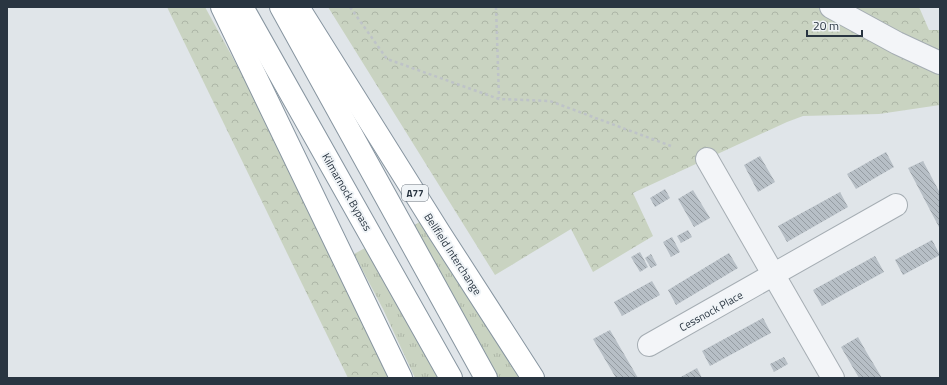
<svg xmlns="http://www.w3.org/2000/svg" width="947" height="385" font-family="'Titillium Web',sans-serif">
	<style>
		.grass { fill: url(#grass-tufts) }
		.forest { fill: url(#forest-crowns) }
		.building { fill: url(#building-back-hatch) }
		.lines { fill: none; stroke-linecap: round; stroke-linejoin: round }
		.minor-casing { stroke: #a5adb3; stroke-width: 24 }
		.highway-casing { stroke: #8795a0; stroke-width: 24 }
		.path { stroke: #bec3c8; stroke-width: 2.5; stroke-dasharray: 3 3; stroke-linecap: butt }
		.minor { stroke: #f3f5f8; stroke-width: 22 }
		.highway { stroke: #fff; stroke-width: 22 }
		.labels { text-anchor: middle; stroke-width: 4; stroke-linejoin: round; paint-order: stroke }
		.shield { fill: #f0f4f7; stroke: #656e78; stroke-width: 1 }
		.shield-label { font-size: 10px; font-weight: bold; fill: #293541 }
		.street-label { font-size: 11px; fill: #293541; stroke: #f0f4f7 }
	</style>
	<defs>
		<pattern id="grass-tufts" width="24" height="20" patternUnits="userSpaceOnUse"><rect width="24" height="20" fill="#c9d3c1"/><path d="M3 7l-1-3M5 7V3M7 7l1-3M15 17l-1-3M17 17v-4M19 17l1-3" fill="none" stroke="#adb6a7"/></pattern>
		<pattern id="forest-crowns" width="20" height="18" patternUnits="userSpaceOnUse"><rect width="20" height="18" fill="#c9d3c1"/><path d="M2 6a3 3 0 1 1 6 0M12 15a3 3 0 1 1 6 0" fill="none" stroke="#adb6a7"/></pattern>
		<pattern id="building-back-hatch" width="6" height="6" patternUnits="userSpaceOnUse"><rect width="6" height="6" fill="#b7bfc6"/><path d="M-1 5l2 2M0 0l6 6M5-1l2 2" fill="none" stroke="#959ca2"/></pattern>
	</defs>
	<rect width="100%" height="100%" fill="#e0e5e9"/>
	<g class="grass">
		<path d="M 421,221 L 521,378 L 498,378 L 413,226 Z"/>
		<path d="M 365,248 L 438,378 L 415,378 L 383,309 L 354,254 Z"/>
	</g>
	<g class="forest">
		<path d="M 167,7 L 205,7 L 319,215 L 394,378 L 348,378 Z"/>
		<path d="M 328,7 L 919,7 L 929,30 L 940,30 L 940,105 L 879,114 L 803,116 L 787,122 L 633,193 L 653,236 L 593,272 L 571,229 L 495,275 Z"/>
	</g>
	<g class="building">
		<path d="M 886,152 L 894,167 L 856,189 L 847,174 Z"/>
		<path d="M 760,156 L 775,182 L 758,192 L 744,165 Z"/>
		<path d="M 923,161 L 940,193 L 940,229 L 908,168 Z"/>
		<path d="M 665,189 L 670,198 L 655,207 L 650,198 Z"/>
		<path d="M 693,190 L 710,218 L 694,227 L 678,199 Z"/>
		<path d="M 840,192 L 848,207 L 787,242 L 778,226 Z"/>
		<path d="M 688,230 L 692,237 L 681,243 L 677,236 Z"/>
		<path d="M 672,237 L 680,252 L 671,257 L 663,242 Z"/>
		<path d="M 932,240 L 940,255 L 903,275 L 895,260 Z"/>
		<path d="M 640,252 L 648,267 L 640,272 L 631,257 Z"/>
		<path d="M 729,253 L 738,268 L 676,305 L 668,290 Z"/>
		<path d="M 651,254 L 657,265 L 651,268 L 645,258 Z"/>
		<path d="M 875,256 L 884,272 L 822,306 L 813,290 Z"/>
		<path d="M 652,281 L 660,295 L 622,316 L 614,302 Z"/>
		<path d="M 763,318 L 771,333 L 710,366 L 702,351 Z"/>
		<path d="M 610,330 L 638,378 L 616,378 L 593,339 Z"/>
		<path d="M 858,337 L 867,353 L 882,378 L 859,378 L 841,347 Z"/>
		<path d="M 784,357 L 788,364 L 774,372 L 770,364 Z"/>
		<path d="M 697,368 L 702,378 L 679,378 Z"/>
	</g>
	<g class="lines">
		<g class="minor-casing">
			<g id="minor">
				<path d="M 831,7 L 897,43 L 940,63"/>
				<path d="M 707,159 L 833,378"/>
				<path d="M 649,345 L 896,205"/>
			</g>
		</g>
		<g class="highway-casing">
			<g id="highway">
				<path d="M 222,7 L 401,378"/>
				<path d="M 242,7 L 451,378"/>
				<path d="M 281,7 L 486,378"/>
				<path d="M 298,7 L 439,232 L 533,378"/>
			</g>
		</g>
		<g class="path">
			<path d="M 350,7 L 387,59 L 499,99 L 550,101 L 671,146"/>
			<path d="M 496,7 L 499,98"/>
		</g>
		<use href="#minor" class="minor"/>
		<use href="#highway" class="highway"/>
	</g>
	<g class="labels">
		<rect class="shield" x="402" y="185" width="26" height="16" rx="3"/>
		<g class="shield-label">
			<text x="415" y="197">A77</text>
		</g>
		<g class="street-label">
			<text transform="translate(347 192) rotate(60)" y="4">Kilmarnock Bypass</text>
			<text transform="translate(453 254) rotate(57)" y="4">Bellfield Interchange</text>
			<text transform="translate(711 311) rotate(-29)" y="4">Cessnock Place</text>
		</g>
	</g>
	<rect width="947" height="385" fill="none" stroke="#293541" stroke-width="16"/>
	<path d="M807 30v6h55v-6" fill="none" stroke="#293541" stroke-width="2"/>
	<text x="813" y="30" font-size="12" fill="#293541" stroke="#f0f4f7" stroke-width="3" paint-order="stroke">20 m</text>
</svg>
